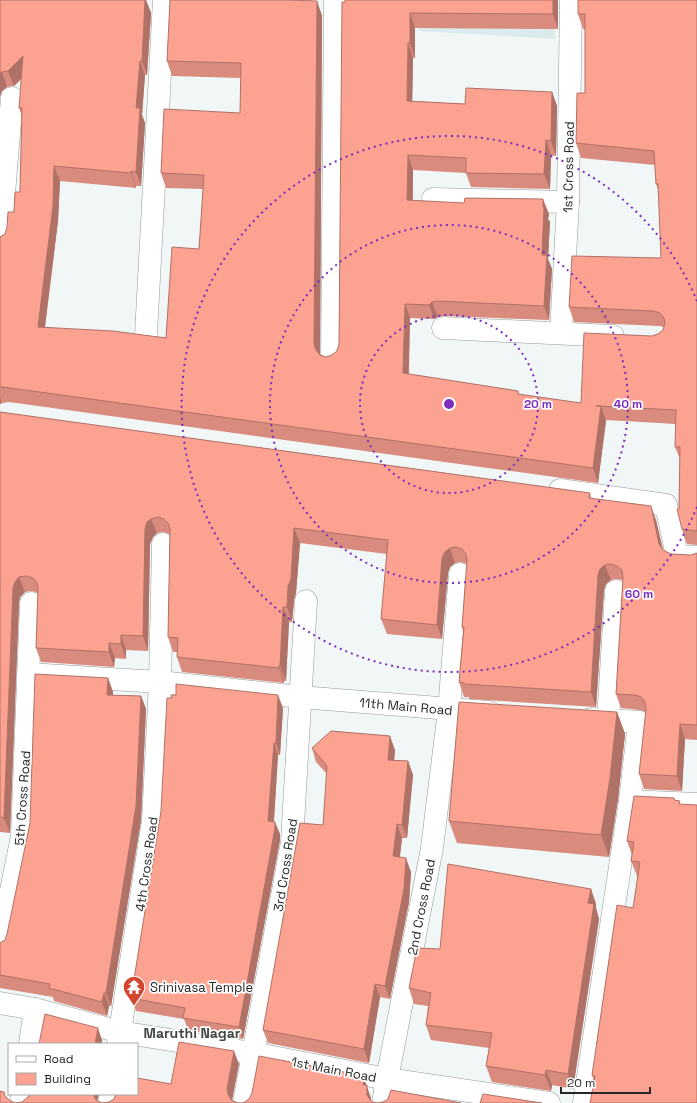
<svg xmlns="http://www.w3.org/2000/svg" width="697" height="1103" font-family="'Space Grotesk',sans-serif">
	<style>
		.built { fill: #dbebeb }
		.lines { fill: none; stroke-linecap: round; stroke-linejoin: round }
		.street-casing { stroke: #939999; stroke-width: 23 }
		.street { stroke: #fff; stroke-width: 22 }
		.wall { fill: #d98b7d }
		.shaded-wall { fill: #b07166 }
		.building { fill: #fca291; stroke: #b07166 }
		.ring { fill: none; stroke: #7b2cbf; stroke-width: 2; stroke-dasharray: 2 4 }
		.labels { text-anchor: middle; stroke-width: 3.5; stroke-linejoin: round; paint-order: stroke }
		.street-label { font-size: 13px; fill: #262828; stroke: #fff }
		.poi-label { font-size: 13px; fill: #262828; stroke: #fff; text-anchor: start }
		.neighbourhood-label { font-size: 14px; font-weight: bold; fill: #404646; stroke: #fff }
		.centre { fill: #7b2cbf; stroke: #fff; stroke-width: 2 }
		.ring-label { font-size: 12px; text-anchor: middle; font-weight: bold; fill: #7b2cbf; stroke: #fff; stroke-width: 3.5; stroke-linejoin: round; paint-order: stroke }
	</style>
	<rect width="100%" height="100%" fill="#f1f7f7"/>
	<path class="built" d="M 419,0 L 556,0 L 555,39 L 419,31 Z"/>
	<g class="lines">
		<g class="street-casing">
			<g id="street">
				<path d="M 433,199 L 568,202"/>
				<path d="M 0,241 L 12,98"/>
				<path d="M 443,328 L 613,336"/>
				<path d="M 561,333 L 568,202 L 571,0"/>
				<path d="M 146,334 L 164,0"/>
				<path d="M 332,359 L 335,0"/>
				<path d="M 560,490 L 666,505 L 677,556 L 697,557"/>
				<path d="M 28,674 L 160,682 L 300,697 L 489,712"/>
				<path d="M 591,719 L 639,722 L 630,801 L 697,804"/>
				<path d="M 608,720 L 616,591"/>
				<path d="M 0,945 L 22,836 L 31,603"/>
				<path d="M 0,1003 L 35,1009 L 120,1032 L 252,1053 L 387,1079 L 549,1103"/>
				<path d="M 30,1044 L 35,1009"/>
				<path d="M 118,1044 L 153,821 L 160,682 L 163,544"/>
				<path d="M 21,1103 L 22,1094"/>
				<path d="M 109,1103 L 111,1094"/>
				<path d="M 244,1103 L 292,842 L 306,601"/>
				<path d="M 383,1103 L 387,1079 L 432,848 L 449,710 L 460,574"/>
				<path d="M 584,1103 L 630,801"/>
			</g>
		</g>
		<use href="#street" class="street"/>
	</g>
	<g class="wall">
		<path d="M 0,0 L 146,0 L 151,13 L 147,75 L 145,75 L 142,115 L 145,123 L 141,186 L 136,186 L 136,188 L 60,181 L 58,221 L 45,327 L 166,338 L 199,249 L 203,189 L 166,188 L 161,173 L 240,113 L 241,78 L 172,76 L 167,61 L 317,1 L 322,16 L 320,354 L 326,357 L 332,355 L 337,351 L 339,344 L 345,0 L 558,0 L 558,29 L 415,28 L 415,58 L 413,58 L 412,101 L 465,104 L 552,92 L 557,106 L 556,156 L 551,155 L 550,189 L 471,187 L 466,173 L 413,170 L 413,201 L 549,214 L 548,219 L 550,222 L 548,259 L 552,269 L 549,320 L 444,316 L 438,317 L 434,319 L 410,318 L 409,374 L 518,391 L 519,395 L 581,403 L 652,336 L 658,334 L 663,330 L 664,327 L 659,326 L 574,322 L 569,307 L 661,258 L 659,192 L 656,184 L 655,165 L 581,158 L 576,143 L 585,93 L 585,29 L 583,29 L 578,14 L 697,0 L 697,545 L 687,544 L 682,529 L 679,509 L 680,459 L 675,447 L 676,424 L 606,420 L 598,483 L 9,402 L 2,403 L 0,404 L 0,237 L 5,234 L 14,212 L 20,192 L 22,116 L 19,108 L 22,78 L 14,86 L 7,87 L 2,91 Z"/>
		<path d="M 0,412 L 590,493 L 591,498 L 656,520 L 663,550 L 671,554 L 691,555 L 697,553 L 697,740 L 685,739 L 682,791 L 644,789 L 639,774 L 646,712 L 640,710 L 621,708 L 616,694 L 623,580 L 616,579 L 611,580 L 606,584 L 604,590 L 596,707 L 469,699 L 469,697 L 464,697 L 459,682 L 463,632 L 462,627 L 467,564 L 461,562 L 455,563 L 450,567 L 448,573 L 442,639 L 387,634 L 381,619 L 387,554 L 300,543 L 296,593 L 294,600 L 292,622 L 289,622 L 286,681 L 284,681 L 284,683 L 182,672 L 177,657 L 177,652 L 173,652 L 168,637 L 170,534 L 163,532 L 157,533 L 153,537 L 150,544 L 148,651 L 126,650 L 126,659 L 115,658 L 114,667 L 41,662 L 36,648 L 38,593 L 32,591 L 25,592 L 20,597 L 19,603 L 10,833 L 0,832 Z"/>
		<path d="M 108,678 L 113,692 L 113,695 L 141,696 L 146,709 L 141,820 L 111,1006 L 109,1006 L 107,1016 L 54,1001 L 53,997 L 0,988 L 0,943 L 5,940 L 7,934 Z"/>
		<path d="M 283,708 L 280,755 L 278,755 L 274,822 L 280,834 L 280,840 L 243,1039 L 188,1030 L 184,1019 L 136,1011 L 131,998 Z"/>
		<path d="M 617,712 L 625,734 L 618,799 L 609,857 L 457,843 L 449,821 Z"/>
		<path d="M 312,748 L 395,750 L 394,760 L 408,761 L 413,775 L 407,838 L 402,838 L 400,857 L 411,872 L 409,902 L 390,999 L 380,997 L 369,1063 L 268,1043 L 263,1030 L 323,825 L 327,774 L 316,762 Z"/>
		<path d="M 674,798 L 675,800 L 594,1082 L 592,1075 L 633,908 L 638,878 L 631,861 L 632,855 L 627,841 Z"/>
		<path d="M 591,889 L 596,904 L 596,908 L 599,919 L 573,1089 L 552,1085 L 551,1091 L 492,1082 L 486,1066 L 489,1048 L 431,1040 L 426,1025 L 428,1006 L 414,1004 L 409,988 L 440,949 Z"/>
	</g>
	<g class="shaded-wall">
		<path d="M 145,0 L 146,0 L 151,13 L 147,75 L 142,61 Z"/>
		<path d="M 553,0 L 558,0 L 558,29 L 553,14 Z"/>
		<path d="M 317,1 L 322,16 L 320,359 L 316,350 L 314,344 Z"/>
		<path d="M 410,13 L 415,28 L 415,58 L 410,43 Z"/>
		<path d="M 408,43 L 413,58 L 412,116 L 407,101 Z"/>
		<path d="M 23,56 L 29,71 L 14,86 L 8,71 Z"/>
		<path d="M 140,61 L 145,75 L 142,115 L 145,123 L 141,186 L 136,172 L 136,108 Z"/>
		<path d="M 2,72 L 7,87 L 2,91 L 0,97 L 0,73 Z"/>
		<path d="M 552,92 L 557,106 L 556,156 L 551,141 Z"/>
		<path d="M 546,140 L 551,155 L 550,189 L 544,174 Z"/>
		<path d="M 408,155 L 413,170 L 412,215 L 407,200 Z"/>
		<path d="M 54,166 L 60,181 L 58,221 L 43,342 L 38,327 Z"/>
		<path d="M 131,171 L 136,186 L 136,188 L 131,173 Z"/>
		<path d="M 543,199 L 549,214 L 548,219 L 550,222 L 548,259 L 552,269 L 549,320 L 544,306 L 542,255 Z"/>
		<path d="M 432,302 L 438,317 L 434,319 L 429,305 Z"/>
		<path d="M 405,304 L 410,318 L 408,387 L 403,373 Z"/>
		<path d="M 0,397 L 2,403 L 0,404 Z"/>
		<path d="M 601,406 L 606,421 L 598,483 L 593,468 Z"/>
		<path d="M 651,506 L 656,520 L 665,559 L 659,544 Z"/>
		<path d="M 151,519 L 157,533 L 153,537 L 150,544 L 148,651 L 143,636 L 145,529 L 147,522 Z"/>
		<path d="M 294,528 L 300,543 L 296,593 L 294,600 L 292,622 L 287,607 L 288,586 Z"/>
		<path d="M 450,548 L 455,563 L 450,567 L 448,573 L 442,639 L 437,625 L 442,558 L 445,552 Z"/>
		<path d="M 605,565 L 611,580 L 606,584 L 604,590 L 596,707 L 591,692 L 598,575 L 600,569 Z"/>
		<path d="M 19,577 L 25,592 L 20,597 L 19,603 L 10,833 L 4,818 L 13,588 L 15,582 Z"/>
		<path d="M 283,607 L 289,622 L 286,681 L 280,666 Z"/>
		<path d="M 121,635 L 126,650 L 126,659 L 121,644 Z"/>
		<path d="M 109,643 L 115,658 L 114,667 L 109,652 Z"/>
		<path d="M 279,666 L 284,681 L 284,683 L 279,668 Z"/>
		<path d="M 108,678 L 113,692 L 112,708 L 107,695 Z"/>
		<path d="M 278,695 L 283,708 L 280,755 L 276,743 Z"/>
		<path d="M 141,696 L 146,709 L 141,820 L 111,1006 L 106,993 Z"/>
		<path d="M 617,712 L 625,734 L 618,799 L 609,857 L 601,835 Z"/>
		<path d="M 680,724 L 685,739 L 682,791 L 677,776 Z"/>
		<path d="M 390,736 L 395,750 L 393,773 L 388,760 Z"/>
		<path d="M 274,743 L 278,755 L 273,833 L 268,821 Z"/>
		<path d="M 408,761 L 413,775 L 407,838 L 402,825 Z"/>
		<path d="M 275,822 L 280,834 L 280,840 L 243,1039 L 239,1027 Z"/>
		<path d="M 397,824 L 402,838 L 398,870 L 393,856 Z"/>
		<path d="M 406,858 L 411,872 L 409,902 L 390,999 L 385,986 Z"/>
		<path d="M 591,889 L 596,904 L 596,908 L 599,919 L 573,1089 L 568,1074 L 588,903 Z"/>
		<path d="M 375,984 L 380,997 L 369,1063 L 364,1049 Z"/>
		<path d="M 104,993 L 109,1006 L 107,1016 L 102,1002 Z"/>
		<path d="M 98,1028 L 102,1040 L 102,1044 L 95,1044 Z"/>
		<path d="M 234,1051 L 239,1064 L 232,1101 L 228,1094 L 227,1089 Z"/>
		<path d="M 546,1070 L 552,1085 L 551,1091 L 545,1075 Z"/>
		<path d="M 360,1075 L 363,1084 L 364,1078 L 371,1098 L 371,1103 L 370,1103 L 360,1078 Z"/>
		<path d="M 93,1094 L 99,1094 L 97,1101 L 97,1103 Z"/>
	</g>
	<g class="building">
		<path d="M 0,0 L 145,0 L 142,61 L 140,61 L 136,108 L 140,108 L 136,172 L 131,171 L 131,173 L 54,166 L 53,206 L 38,327 L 113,331 L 166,338 L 172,247 L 199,249 L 204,175 L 161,173 L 164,109 L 240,113 L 241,63 L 167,61 L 170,0 L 289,0 L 317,1 L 314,344 L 316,350 L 320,355 L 326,357 L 332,355 L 337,351 L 339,344 L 342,2 L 345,2 L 345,0 L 553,0 L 553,14 L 410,13 L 410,43 L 408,43 L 407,101 L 465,104 L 466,88 L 552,92 L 551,141 L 546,140 L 544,174 L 466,173 L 466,158 L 408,155 L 407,200 L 464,203 L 465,198 L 543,199 L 543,207 L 544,207 L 542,255 L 547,255 L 544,306 L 438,301 L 432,302 L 429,305 L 405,304 L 403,373 L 518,391 L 518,394 L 581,403 L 584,333 L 652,336 L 658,334 L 663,330 L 665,323 L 664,318 L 660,313 L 653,311 L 569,307 L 572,256 L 661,258 L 658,184 L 656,184 L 654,151 L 576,143 L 577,93 L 585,93 L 585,14 L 578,14 L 578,0 L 697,0 L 697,531 L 682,529 L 677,509 L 679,509 L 680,447 L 675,447 L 676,410 L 596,406 L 601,406 L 593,468 L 3,387 L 0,387 L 0,237 L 5,234 L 7,227 L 8,212 L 14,212 L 15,192 L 20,192 L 22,108 L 19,108 L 23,56 L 8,71 L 2,72 L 0,73 Z"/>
		<path d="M 0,412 L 590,493 L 589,498 L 651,506 L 659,544 L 663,550 L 671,554 L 691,555 L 697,553 L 697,725 L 680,724 L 677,776 L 639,774 L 646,709 L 645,702 L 641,697 L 635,695 L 616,694 L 623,577 L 622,570 L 617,566 L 611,564 L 605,565 L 600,569 L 598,575 L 591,692 L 464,684 L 464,683 L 459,682 L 464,627 L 462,627 L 467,560 L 466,554 L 462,549 L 456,547 L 450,548 L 445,552 L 442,558 L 437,625 L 381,619 L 388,540 L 294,528 L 291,579 L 288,586 L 287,607 L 283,607 L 280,666 L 279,666 L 279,668 L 177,657 L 178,638 L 168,637 L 170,529 L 168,523 L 164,519 L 158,517 L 151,519 L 147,522 L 145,529 L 143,636 L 121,635 L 121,644 L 109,643 L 109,652 L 36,648 L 38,589 L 37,583 L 33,578 L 26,576 L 19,577 L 15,582 L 13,588 L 4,818 L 0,817 Z"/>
		<path d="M 35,674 L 108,678 L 107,695 L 141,696 L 136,806 L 106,993 L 104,993 L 102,1002 L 49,988 L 50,984 L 0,975 L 0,943 L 5,940 L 7,934 L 30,823 Z"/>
		<path d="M 176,684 L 278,695 L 276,743 L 274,743 L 268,821 L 275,822 L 275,828 L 239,1027 L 183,1018 L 185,1008 L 131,998 L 161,811 L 167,698 L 172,698 L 172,695 L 176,695 Z"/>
		<path d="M 459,702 L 617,712 L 610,778 L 601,835 L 449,821 Z"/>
		<path d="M 331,731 L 390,736 L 388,760 L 408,761 L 402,825 L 397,824 L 393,856 L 406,858 L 404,889 L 385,986 L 375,984 L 364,1049 L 263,1030 L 300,823 L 323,825 L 327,766 L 312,748 Z"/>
		<path d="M 634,796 L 674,798 L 674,800 L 680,801 L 679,804 L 697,805 L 697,1103 L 590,1103 L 595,1076 L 592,1075 L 617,905 L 633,908 L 640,862 L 631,861 L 634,842 L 627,841 Z"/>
		<path d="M 448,864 L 591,889 L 588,903 L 594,904 L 568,1074 L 546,1070 L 545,1075 L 486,1066 L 492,1033 L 426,1025 L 431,993 L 409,988 L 417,948 L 440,949 Z"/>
		<path d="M 45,1014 L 98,1028 L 95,1044 L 39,1044 Z"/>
		<path d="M 179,1042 L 234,1051 L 227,1089 L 228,1094 L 231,1100 L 238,1103 L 243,1103 L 249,1099 L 252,1093 L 259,1056 L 360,1075 L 360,1078 L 364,1078 L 363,1085 L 367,1085 L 367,1095 L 371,1101 L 376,1103 L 383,1102 L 388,1099 L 391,1090 L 461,1103 L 15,1103 L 22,1102 L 29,1096 L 29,1094 L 93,1094 L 96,1100 L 102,1103 L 109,1102 L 114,1099 L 116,1094 L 137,1094 L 137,1078 L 171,1084 Z"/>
		<path d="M 0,1091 L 4,1092 L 5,1096 L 9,1100 L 15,1103 L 0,1103 Z"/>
		<path d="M 483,1094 L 542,1103 L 480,1103 Z"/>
	</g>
	<g class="ring">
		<circle cx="449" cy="404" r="89"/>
		<circle cx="449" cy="404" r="179"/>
		<path d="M697 507A268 268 0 1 1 697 301"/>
	</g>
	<defs>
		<g id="temple-pin" transform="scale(1.15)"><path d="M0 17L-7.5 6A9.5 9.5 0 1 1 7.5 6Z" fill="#d24630" stroke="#fff"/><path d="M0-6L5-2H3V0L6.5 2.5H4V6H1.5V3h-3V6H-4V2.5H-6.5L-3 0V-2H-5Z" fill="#fff"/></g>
	</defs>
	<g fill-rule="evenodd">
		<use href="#temple-pin" x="134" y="987"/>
	</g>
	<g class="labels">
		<g class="street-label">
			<text transform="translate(568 167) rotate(-89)" y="5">1st Cross Road</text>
			<text transform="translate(406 706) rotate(5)" y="5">11th Main Road</text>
			<text transform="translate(22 798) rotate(-86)" y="5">5th Cross Road</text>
			<text transform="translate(146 864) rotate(-82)" y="5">4th Cross Road</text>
			<text transform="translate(285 865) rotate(-81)" y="5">3rd Cross Road</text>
			<text transform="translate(421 907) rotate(-79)" y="5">2nd Cross Road</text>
			<text transform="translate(334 1069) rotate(11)" y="5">1st Main Road</text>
		</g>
		<g class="poi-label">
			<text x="150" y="992">Srinivasa Temple</text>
		</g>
		<g class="neighbourhood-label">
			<text x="192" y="1038">Maruthi Nagar</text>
		</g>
	</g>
	<circle cx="449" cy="404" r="6" class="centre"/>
	<g class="ring-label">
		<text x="538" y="408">20 m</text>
		<text x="628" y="408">40 m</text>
		<text x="639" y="598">60 m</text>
	</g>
	<rect x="8" y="1043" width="130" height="52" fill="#ffffff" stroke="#a8a9a9"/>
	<rect x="16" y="1056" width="20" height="6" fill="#ffffff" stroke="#a8a9a9"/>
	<text x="44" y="1063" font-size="12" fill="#262828">Road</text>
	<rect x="16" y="1073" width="20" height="12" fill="#fca291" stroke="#a8a9a9"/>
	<text x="44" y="1083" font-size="12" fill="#262828">Building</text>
	<path d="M561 1087v6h89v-6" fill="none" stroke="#262828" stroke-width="2"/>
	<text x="567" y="1087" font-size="12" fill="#262828" stroke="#ffffff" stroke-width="3" paint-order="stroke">20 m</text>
</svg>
